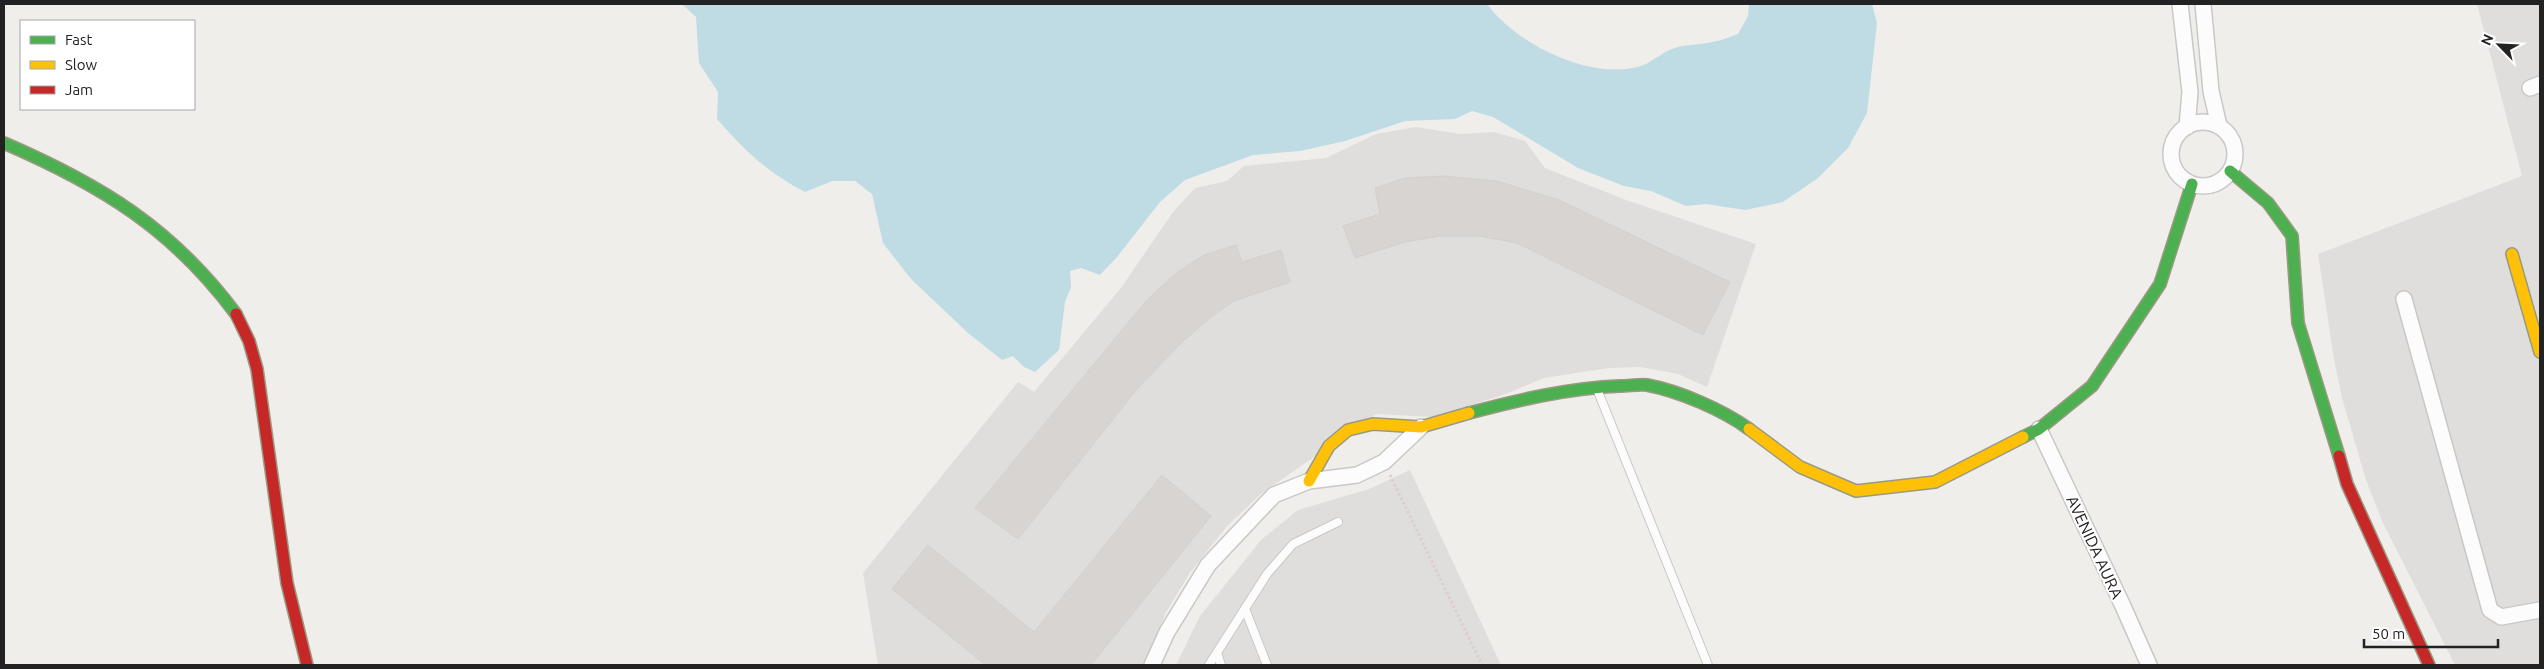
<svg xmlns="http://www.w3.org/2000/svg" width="2544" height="669" font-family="Ubuntu,sans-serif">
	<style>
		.residential { fill: #dfdedc }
		.water { fill: #bfdbe3 }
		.building { fill: #d7d4d2; stroke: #d3d0cc }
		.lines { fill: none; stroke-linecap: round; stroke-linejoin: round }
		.lane-casing { stroke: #c9c8c7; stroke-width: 10 }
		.street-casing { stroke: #c9c8c7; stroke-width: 18 }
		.fast-casing { stroke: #999a82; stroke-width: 14 }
		.slow-casing { stroke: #999a82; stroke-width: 14 }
		.jam-casing { stroke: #999a82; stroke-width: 14 }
		.path { stroke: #dccecd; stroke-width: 3; stroke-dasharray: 2.5 2.5; stroke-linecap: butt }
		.lane { stroke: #fdfcfc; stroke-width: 8 }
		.street { stroke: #fdfcfc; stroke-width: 15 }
		.fast { stroke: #4caf50; stroke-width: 11 }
		.slow { stroke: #ffc107; stroke-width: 11 }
		.jam { stroke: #c62828; stroke-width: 11 }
		.labels { text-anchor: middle; stroke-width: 4; stroke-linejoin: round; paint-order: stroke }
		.street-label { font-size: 16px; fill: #222; stroke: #fff }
	</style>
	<rect width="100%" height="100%" fill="#f0eeeb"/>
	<g class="residential">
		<path d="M 2477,4 L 2540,4 L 2540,665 L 2455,665 L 2383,523 L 2366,480 L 2342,398 L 2334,359 L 2318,254 L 2522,176 Z"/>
		<path d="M 1416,127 L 1460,134 L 1494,132 L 1525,141 L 1545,168 L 1626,200 L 1756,244 L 1707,387 L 1678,374 L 1640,367 L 1609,368 L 1544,378 L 1503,395 L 1432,417 L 1376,414 L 1262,493 L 1227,526 L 1189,574 L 1165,614 L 1153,649 L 1143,665 L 878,665 L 863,573 L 1018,382 L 1034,392 L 1121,288 L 1173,212 L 1195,188 L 1227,181 L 1244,166 L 1326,158 L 1376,134 Z"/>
		<path d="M 1410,470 L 1501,665 L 1176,665 L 1200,616 L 1261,540 L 1298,510 L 1369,489 Z"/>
	</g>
	<path class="water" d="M 682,4 L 1487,4 C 1516,44 1591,81 1641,66 C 1653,62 1663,51 1675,48 C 1686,44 1700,45 1712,42 C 1721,41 1729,37 1738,34 L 1748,16 L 1749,4 L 1872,4 L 1877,23 L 1867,113 L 1848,148 L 1818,178 L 1783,202 L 1745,210 L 1706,204 L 1686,206 L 1651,191 L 1624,186 L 1578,168 L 1493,117 L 1472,111 L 1455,119 L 1405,121 L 1345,141 L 1300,151 L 1253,155 L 1185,180 L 1160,202 L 1117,257 L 1100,275 L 1081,268 L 1070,271 L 1071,287 L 1065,302 L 1059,350 L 1035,372 L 1024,367 L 1013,356 L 1002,360 L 968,333 L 911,279 L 883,243 L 872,194 L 855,181 L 832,181 L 805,192 C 766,171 746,152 717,119 L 718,92 L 699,63 L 696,17 Z"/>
	<g class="building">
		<path d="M 1443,176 L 1497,181 L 1559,200 L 1730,282 L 1703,335 L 1517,243 L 1479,236 L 1440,236 L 1405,242 L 1355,258 L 1343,226 L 1380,214 L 1375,188 L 1405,178 Z"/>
		<path d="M 1236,245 L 1242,262 L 1281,250 L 1290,282 L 1234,301 L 1212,316 L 1180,344 L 1137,389 L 1018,539 L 975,508 L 1146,301 L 1175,274 L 1204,255 Z"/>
		<path d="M 1162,475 L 1211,516 L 1091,665 L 986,665 L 892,589 L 928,545 L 1034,632 Z"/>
	</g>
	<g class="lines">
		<g class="lane-casing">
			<g id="lane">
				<path d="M 1597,389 L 1708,665"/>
				<path d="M 1245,609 L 1267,665"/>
				<path d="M 1217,653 L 1221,665"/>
				<path d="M 1209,665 L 1267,574 L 1293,544 L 1338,522"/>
			</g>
		</g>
		<g class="street-casing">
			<g id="street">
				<path d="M 2180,4 L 2190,92 L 2187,127"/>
				<path d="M 2203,4 L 2211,91 L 2219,126"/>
				<path d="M 2530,88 L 2540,84"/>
				<circle cx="2203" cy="154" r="32"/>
				<path d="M 2404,299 L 2490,610 L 2501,617 L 2540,610"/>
				<path d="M 2039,429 L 2122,604 L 2149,665"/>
				<path d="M 1152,665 L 1167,632 L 1208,565 L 1274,495 L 1309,481 L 1357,475 L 1384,462 L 1421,427"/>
			</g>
		</g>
		<g class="fast-casing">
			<g id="fast">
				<path d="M 4,143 C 101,185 172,228 236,314"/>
				<path d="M 2230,171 L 2268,203 L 2292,236 L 2298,323 L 2339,456"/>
				<path d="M 1469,413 C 1518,400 1569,388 1620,386 C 1629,386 1639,384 1647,385 C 1679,391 1723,410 1749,429"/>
				<path d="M 2023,437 L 2039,429 L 2092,386 L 2160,284 L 2192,184"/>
			</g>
		</g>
		<g class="slow-casing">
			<g id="slow">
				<path d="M 2512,254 L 2540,352"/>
				<path d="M 1749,429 L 1800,467 L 1856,491 L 1935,482 L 2023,437"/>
				<path d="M 1309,481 L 1329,446 L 1348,430 L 1373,424 L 1421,427 L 1469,413"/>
			</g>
		</g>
		<g class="jam-casing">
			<g id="jam">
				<path d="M 236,314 L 249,341 L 257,369 L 287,583 L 307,665"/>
				<path d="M 2339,456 L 2347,484 L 2429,665"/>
			</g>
		</g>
		<path class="path" d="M 1390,475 L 1482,665"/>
		<use href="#lane" class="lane"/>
		<use href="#street" class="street"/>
		<use href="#fast" class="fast"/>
		<use href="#slow" class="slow"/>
		<use href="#jam" class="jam"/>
	</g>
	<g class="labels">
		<g class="street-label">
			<text transform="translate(2095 547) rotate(65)" y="6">AVENIDA AURA</text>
		</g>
	</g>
	<rect width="2544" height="669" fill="none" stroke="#222222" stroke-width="10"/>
	<rect x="20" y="20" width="175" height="90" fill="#ffffff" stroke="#a7a7a7"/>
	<rect x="30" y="36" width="25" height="8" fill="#4caf50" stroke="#a7a7a7"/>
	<text x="65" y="45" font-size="15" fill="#222222">Fast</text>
	<rect x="30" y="61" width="25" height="8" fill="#ffc107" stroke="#a7a7a7"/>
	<text x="65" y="70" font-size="15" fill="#222222">Slow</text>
	<rect x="30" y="86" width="25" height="8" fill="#c62828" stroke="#a7a7a7"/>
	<text x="65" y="95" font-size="15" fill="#222222">Jam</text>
	<g transform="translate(2499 45) rotate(294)" stroke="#ffffff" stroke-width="4" paint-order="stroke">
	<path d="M0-4L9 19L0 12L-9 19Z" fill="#222222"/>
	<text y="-8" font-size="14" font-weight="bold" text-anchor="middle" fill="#222222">N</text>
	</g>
	<path d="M2364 639v8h134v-8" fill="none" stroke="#222222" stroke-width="2.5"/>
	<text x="2372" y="639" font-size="15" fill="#222222" stroke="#ffffff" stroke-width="4" paint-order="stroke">50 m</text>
</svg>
